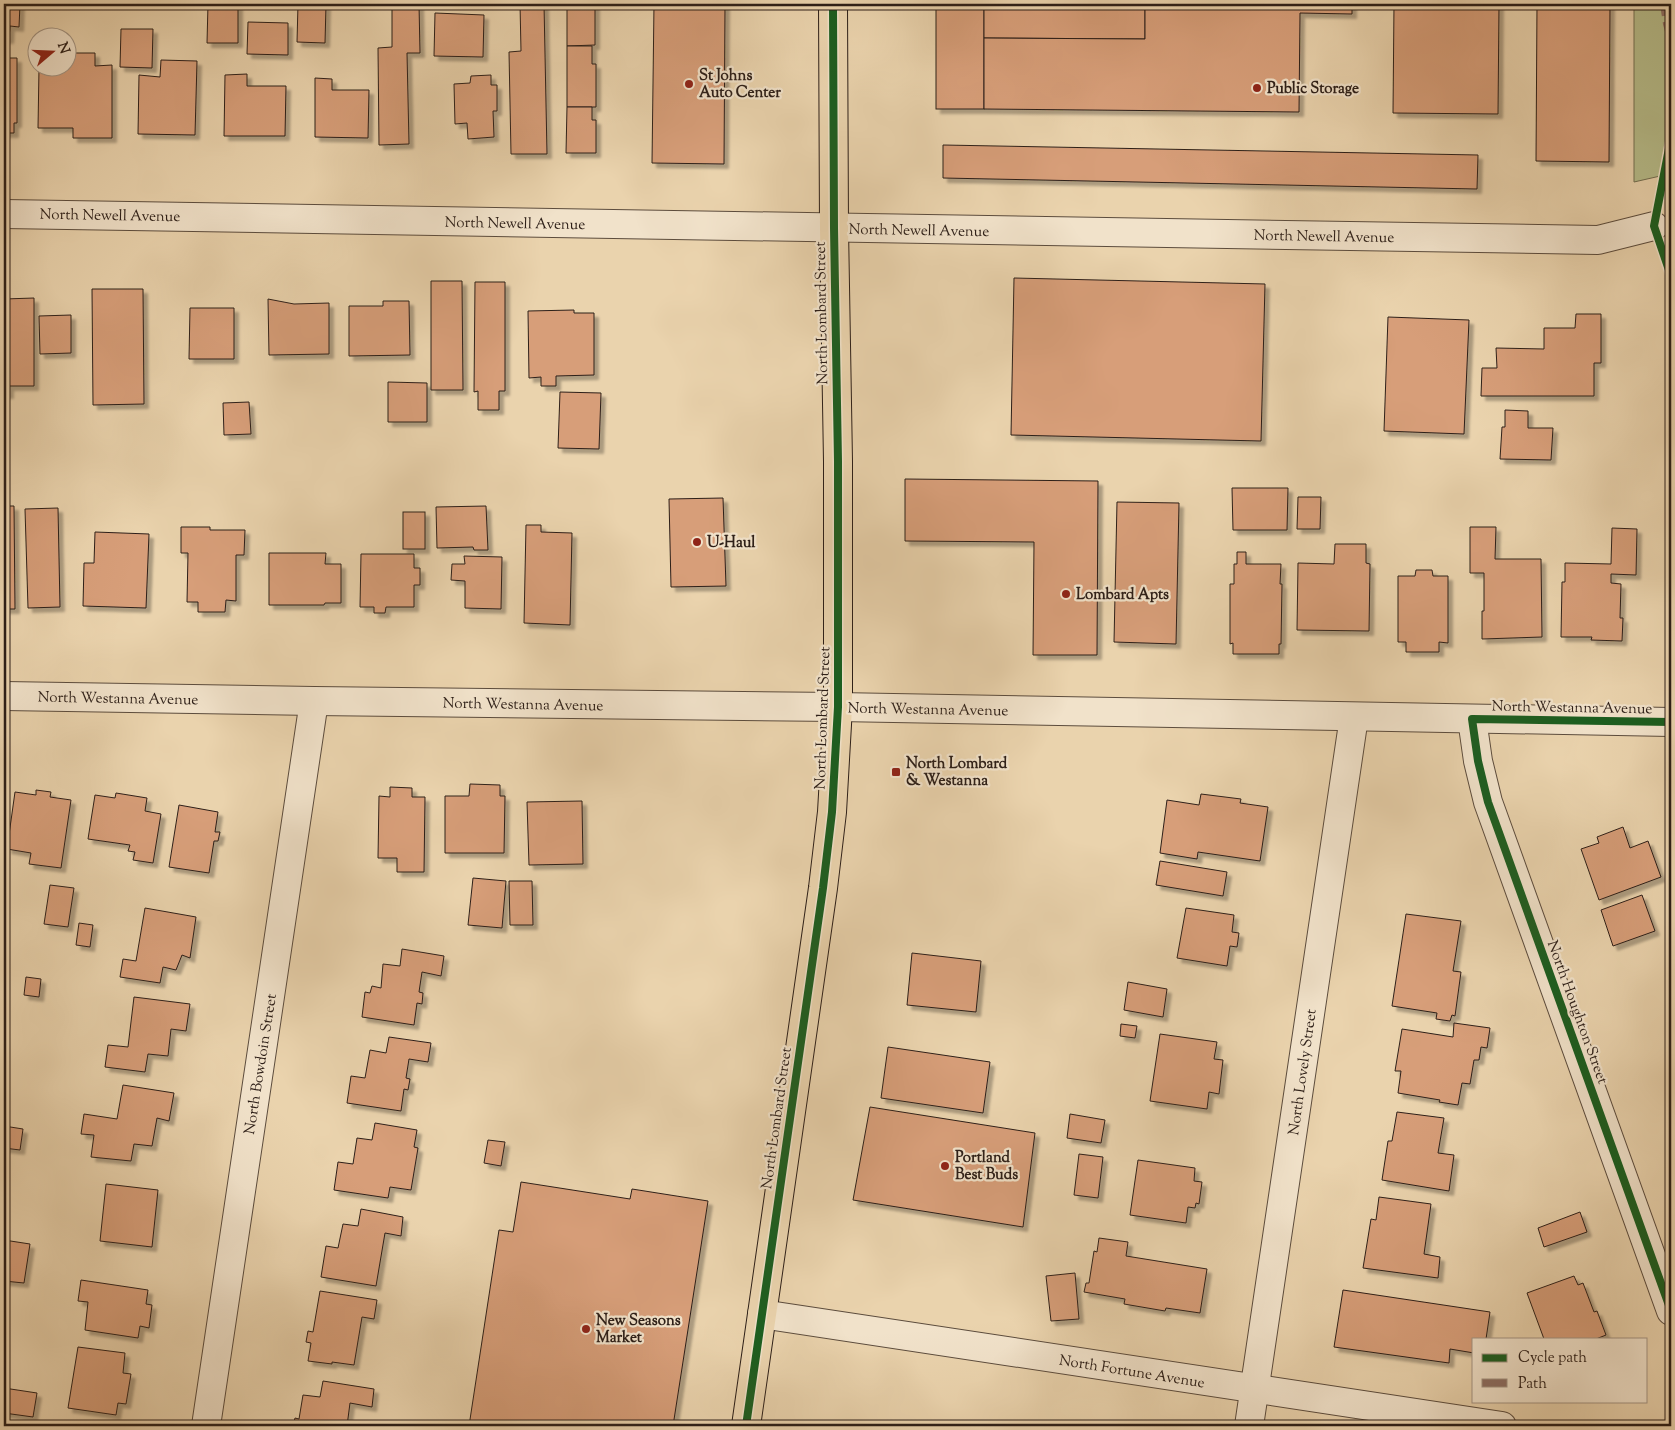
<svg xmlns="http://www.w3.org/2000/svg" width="1675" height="1430" font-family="'Sorts Mill Goudy',serif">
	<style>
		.green { fill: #b6bc8a; stroke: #726e51 }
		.building { fill: #d79e79; stroke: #2d1f18; filter: url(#shadow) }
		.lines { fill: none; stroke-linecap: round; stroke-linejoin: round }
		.minor-casing { stroke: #5c4c3d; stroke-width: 30 }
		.major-casing { stroke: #2d1f18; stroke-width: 30 }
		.minor { stroke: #f1e2ca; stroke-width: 28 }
		.major { stroke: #ead3ad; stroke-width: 28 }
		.quiet { stroke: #8d6e63; stroke-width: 6; stroke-dasharray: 12 6; stroke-linecap: butt }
		.cycleway-casing { stroke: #f1e2ca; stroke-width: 11 }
		.cycleway { stroke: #1b5e20; stroke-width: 8 }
		.poi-dot { fill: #8f2418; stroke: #f1e2ca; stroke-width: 2 }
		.labels { text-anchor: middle; stroke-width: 4.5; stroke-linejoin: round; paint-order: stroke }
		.poi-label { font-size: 15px; font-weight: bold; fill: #2d1f18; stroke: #f1e2ca; text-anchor: start }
		.street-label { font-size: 15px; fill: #2d1f18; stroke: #f1e2ca }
	</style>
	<defs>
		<filter id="shadow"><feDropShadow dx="4.5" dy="4.5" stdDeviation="1" flood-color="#0004"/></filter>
	</defs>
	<rect width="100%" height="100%" fill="#ead3ad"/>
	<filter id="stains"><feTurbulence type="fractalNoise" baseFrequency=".004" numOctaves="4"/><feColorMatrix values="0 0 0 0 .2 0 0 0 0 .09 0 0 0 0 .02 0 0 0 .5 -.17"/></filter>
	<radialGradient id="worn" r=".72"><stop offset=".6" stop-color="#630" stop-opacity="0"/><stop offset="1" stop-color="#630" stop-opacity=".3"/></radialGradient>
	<path class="green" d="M 1634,4 L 1671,4 L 1671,174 L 1669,174 L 1634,182 Z"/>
	<g class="building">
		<path d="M 4,4 L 20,4 L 19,27 L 10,26 L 9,39 L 4,39 Z"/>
		<path d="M 208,4 L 238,4 L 238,43 L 207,43 Z"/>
		<path d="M 298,4 L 326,5 L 325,43 L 297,42 Z"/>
		<path d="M 392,4 L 419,4 L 420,53 L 407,53 L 409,144 L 379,145 L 378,48 L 392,47 Z"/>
		<path d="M 520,4 L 544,4 L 547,154 L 511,154 L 509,52 L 521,51 Z"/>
		<path d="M 567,4 L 595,4 L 595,45 L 567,46 Z"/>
		<path d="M 654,4 L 725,4 L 724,164 L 652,163 Z"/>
		<rect x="936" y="4" width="48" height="105"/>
		<path d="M 984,4 L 1145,4 L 1145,39 L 984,38 Z"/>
		<path d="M 1145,4 L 1352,4 L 1352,14 L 1300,13 L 1299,112 L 984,109 L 984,38 L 1145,39 Z"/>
		<path d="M 1394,4 L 1499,4 L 1498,114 L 1393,113 Z"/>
		<path d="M 1537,4 L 1610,4 L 1609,162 L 1536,161 Z"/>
		<path d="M 435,13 L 484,15 L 483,57 L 434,56 Z"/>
		<path d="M 248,22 L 288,23 L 288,55 L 247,54 Z"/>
		<path d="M 121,29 L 153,29 L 152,68 L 120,67 Z"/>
		<path d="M 567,46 L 592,46 L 592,64 L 596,64 L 596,107 L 567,107 Z"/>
		<path d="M 68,53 L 95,53 L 95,66 L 112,65 L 112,138 L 73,138 L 73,128 L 38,128 L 39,68 L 68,68 Z"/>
		<path d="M 4,58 L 17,58 L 17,123 L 14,123 L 14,133 L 4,133 Z"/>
		<path d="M 161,60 L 197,61 L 195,135 L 138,134 L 139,75 L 160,77 Z"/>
		<path d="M 247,74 L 247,86 L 286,86 L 285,136 L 224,136 L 225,75 Z"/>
		<path d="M 491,75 L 491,85 L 497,85 L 497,111 L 493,111 L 494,137 L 468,139 L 467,123 L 455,124 L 454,84 L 470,83 L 471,76 Z"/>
		<path d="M 315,78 L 332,79 L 332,90 L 369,90 L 368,138 L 315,137 Z"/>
		<path d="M 567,107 L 592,107 L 592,120 L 596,120 L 596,153 L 566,153 Z"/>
		<path d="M 943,145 L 1478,155 L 1477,189 L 943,178 Z"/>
		<path d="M 1014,278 L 1265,284 L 1261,441 L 1011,435 Z"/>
		<path d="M 431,281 L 462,281 L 463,390 L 431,390 Z"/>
		<path d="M 475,282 L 505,282 L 505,391 L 499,391 L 499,410 L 478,410 L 478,391 L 474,392 Z"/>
		<path d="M 92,289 L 143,289 L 144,404 L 93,405 Z"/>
		<path d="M 34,298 L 34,386 L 9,386 L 9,394 L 4,394 L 4,299 Z"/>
		<path d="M 268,299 L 294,304 L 329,303 L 329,354 L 269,355 Z"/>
		<path d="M 383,301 L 409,301 L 410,355 L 349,356 L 349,306 L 383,306 Z"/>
		<path d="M 190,308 L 234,308 L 234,359 L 189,359 Z"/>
		<path d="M 574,310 L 574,313 L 594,313 L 594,375 L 556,376 L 556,386 L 541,386 L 541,377 L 529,378 L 528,311 Z"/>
		<path d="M 1576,314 L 1601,314 L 1601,363 L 1594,363 L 1594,396 L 1481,396 L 1482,368 L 1497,368 L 1496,348 L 1544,349 L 1544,328 L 1575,328 Z"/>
		<path d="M 71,315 L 71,353 L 40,354 L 39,316 Z"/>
		<path d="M 1388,317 L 1469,320 L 1464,434 L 1384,431 Z"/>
		<path d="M 388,382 L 427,383 L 427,422 L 388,422 Z"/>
		<path d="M 560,392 L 601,393 L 599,449 L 558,448 Z"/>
		<path d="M 249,402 L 251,434 L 224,435 L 223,403 Z"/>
		<path d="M 1505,410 L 1528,411 L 1528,428 L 1553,428 L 1551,460 L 1500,459 L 1502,427 L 1505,427 Z"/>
		<path d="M 905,479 L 1098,481 L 1097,655 L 1033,655 L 1034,542 L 905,541 Z"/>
		<path d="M 1232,488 L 1288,488 L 1287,530 L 1233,530 Z"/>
		<path d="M 1298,497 L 1321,497 L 1320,529 L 1297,529 Z"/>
		<path d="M 723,498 L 726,586 L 671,587 L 669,499 Z"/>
		<path d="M 1117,502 L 1179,503 L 1176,644 L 1114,642 Z"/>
		<path d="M 4,506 L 14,506 L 15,609 L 4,609 Z"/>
		<path d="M 486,506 L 488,550 L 474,550 L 473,547 L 437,548 L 436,507 Z"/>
		<path d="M 58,508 L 60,607 L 28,608 L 25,509 Z"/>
		<rect x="403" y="512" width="22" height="37"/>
		<path d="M 526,525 L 541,525 L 541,532 L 572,533 L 570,625 L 524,623 Z"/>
		<path d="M 181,527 L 210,527 L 210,530 L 245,530 L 244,555 L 236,555 L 236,601 L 226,600 L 225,612 L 198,612 L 198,602 L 187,602 L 188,553 L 181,553 Z"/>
		<path d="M 1470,527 L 1496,527 L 1495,559 L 1541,559 L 1542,637 L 1482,639 L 1482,611 L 1484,611 L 1484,573 L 1470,573 Z"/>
		<path d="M 1612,528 L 1637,529 L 1636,575 L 1611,574 L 1611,583 L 1621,584 L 1620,618 L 1623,618 L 1622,641 L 1591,640 L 1592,637 L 1561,637 L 1562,582 L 1565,582 L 1565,563 L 1611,564 Z"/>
		<path d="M 95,532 L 149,534 L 146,608 L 83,606 L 84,563 L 94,563 Z"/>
		<path d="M 1335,544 L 1366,544 L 1366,563 L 1370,564 L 1369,631 L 1297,630 L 1298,563 L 1334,564 Z"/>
		<path d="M 1237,552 L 1246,552 L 1246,564 L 1281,564 L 1280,584 L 1282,584 L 1281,644 L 1279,644 L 1279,654 L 1233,654 L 1233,643 L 1230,644 L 1230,584 L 1234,584 L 1234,564 L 1237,564 Z"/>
		<path d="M 269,553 L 326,553 L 325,564 L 341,564 L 341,603 L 325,603 L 324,605 L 269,605 Z"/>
		<path d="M 361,554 L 414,554 L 414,568 L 420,568 L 420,585 L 414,585 L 414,607 L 386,607 L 385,613 L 374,613 L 374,607 L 360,607 Z"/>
		<path d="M 464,556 L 502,557 L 501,609 L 465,608 L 465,581 L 451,580 L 452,564 L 465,564 Z"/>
		<path d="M 1416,570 L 1432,570 L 1433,576 L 1448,576 L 1448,643 L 1439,642 L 1439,652 L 1406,652 L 1406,642 L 1398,642 L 1398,576 L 1415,576 Z"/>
		<path d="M 470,784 L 500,785 L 500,796 L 505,796 L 504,853 L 445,853 L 445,796 L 469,796 Z"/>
		<path d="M 390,787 L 412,788 L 412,797 L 425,797 L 424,872 L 397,872 L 397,858 L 378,858 L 379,796 L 390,797 Z"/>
		<path d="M 36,790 L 51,792 L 50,797 L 71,800 L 61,868 L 29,864 L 31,853 L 7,849 L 15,792 L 36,795 Z"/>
		<path d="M 116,793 L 147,798 L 145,811 L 161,814 L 153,863 L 133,860 L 135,852 L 128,851 L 130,845 L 88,839 L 95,795 L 115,798 Z"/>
		<path d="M 1201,794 L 1241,799 L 1240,803 L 1268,807 L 1260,861 L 1198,852 L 1197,859 L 1160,853 L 1167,800 L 1199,805 Z"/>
		<path d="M 582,801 L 583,864 L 529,865 L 527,802 Z"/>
		<path d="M 179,805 L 218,812 L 215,832 L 220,832 L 218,841 L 214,841 L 209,873 L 169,867 Z"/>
		<path d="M 1623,827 L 1630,848 L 1648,841 L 1661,877 L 1599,900 L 1581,849 L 1599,843 L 1597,837 Z"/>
		<path d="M 1160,861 L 1227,872 L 1223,896 L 1156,885 Z"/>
		<path d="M 473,878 L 506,881 L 502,928 L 468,925 Z"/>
		<path d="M 509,881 L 532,881 L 533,925 L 510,925 Z"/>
		<path d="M 50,885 L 74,888 L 68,927 L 44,924 Z"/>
		<path d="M 1642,895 L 1655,931 L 1613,946 L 1601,910 Z"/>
		<path d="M 145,908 L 196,917 L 190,958 L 182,955 L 176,970 L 163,967 L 160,983 L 120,977 L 123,959 L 136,961 Z"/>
		<path d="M 1186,908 L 1234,915 L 1232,932 L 1239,933 L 1237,947 L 1230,946 L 1227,966 L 1177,958 Z"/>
		<path d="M 1406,914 L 1461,921 L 1453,971 L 1461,972 L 1455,1016 L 1452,1015 L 1450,1021 L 1436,1019 L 1437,1013 L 1392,1006 Z"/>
		<path d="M 79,923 L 93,925 L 90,947 L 76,945 Z"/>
		<path d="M 402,949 L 444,956 L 441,976 L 422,972 L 419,992 L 423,993 L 422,1004 L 417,1003 L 414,1025 L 362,1017 L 365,992 L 370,993 L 372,986 L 381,988 L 383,964 L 400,966 Z"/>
		<path d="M 912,953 L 981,961 L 976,1012 L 907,1005 Z"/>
		<path d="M 26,977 L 41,979 L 39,997 L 24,995 Z"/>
		<path d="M 1128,982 L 1167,989 L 1163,1017 L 1124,1010 Z"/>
		<path d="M 134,997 L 190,1004 L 186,1031 L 171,1029 L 168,1056 L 148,1054 L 145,1072 L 105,1067 L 108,1045 L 128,1047 Z"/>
		<path d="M 1454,1023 L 1490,1028 L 1487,1048 L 1481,1047 L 1479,1060 L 1474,1060 L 1470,1084 L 1462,1083 L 1458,1105 L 1439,1102 L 1440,1100 L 1398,1093 L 1401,1071 L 1395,1071 L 1402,1029 L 1453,1037 Z"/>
		<path d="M 1121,1024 L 1137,1026 L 1135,1038 L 1120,1036 Z"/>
		<path d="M 1160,1034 L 1217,1042 L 1214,1059 L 1223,1060 L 1219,1094 L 1209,1092 L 1207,1109 L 1150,1101 Z"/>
		<path d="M 389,1037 L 431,1043 L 428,1062 L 409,1059 L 406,1078 L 410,1079 L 408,1090 L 404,1089 L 401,1111 L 347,1103 L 351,1076 L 365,1078 L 370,1050 L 386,1053 Z"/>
		<path d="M 888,1047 L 990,1062 L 983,1113 L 881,1098 Z"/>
		<path d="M 123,1085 L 174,1093 L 169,1121 L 157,1118 L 152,1146 L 134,1144 L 131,1161 L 91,1157 L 94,1135 L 81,1134 L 84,1114 L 117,1119 Z"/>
		<path d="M 870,1107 L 1035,1133 L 1023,1227 L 853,1200 Z"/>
		<path d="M 1397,1112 L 1444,1118 L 1438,1153 L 1454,1155 L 1449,1191 L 1382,1180 L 1388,1141 L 1392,1141 Z"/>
		<path d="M 1070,1114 L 1105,1120 L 1101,1143 L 1067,1138 Z"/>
		<path d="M 375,1123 L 417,1130 L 414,1147 L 418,1148 L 411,1190 L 390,1187 L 388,1198 L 334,1190 L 338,1162 L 353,1164 L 357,1138 L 372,1140 Z"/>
		<path d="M 4,1126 L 23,1129 L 20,1150 L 4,1148 Z"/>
		<path d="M 488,1140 L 505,1142 L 501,1166 L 484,1163 Z"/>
		<path d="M 1079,1154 L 1103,1157 L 1098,1198 L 1074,1195 Z"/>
		<path d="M 1138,1160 L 1195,1168 L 1194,1181 L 1202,1182 L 1199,1204 L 1196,1203 L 1195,1208 L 1188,1207 L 1186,1223 L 1130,1215 Z"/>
		<path d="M 521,1182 L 630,1199 L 632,1189 L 708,1201 L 673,1426 L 469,1426 L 499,1230 L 513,1232 Z"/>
		<path d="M 106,1184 L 158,1190 L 152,1247 L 100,1241 Z"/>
		<path d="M 1379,1197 L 1431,1204 L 1424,1254 L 1440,1257 L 1438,1278 L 1363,1268 L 1371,1219 L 1376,1220 Z"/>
		<path d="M 361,1209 L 403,1217 L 401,1236 L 385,1233 L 376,1286 L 321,1277 L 326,1246 L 338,1248 L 343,1224 L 358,1226 Z"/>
		<path d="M 1580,1212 L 1587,1232 L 1544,1247 L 1538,1228 Z"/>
		<path d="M 1099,1238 L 1128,1242 L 1126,1256 L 1207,1269 L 1200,1313 L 1166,1308 L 1165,1311 L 1124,1304 L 1125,1299 L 1084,1292 L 1086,1283 L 1089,1283 L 1094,1251 L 1097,1252 Z"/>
		<path d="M 4,1240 L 30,1244 L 24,1283 L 4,1281 Z"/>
		<path d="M 1075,1273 L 1079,1319 L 1051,1321 L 1046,1276 Z"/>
		<path d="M 1574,1276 L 1578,1285 L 1583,1283 L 1594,1312 L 1597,1311 L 1606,1335 L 1596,1339 L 1544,1339 L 1527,1293 Z"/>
		<path d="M 81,1280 L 148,1290 L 146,1304 L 152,1305 L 149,1328 L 140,1326 L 138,1338 L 85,1330 L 88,1302 L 78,1301 Z"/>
		<path d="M 1343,1290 L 1490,1312 L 1486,1339 L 1474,1339 L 1474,1353 L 1450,1349 L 1449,1363 L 1334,1347 Z"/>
		<path d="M 320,1291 L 377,1300 L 374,1319 L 362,1317 L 354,1365 L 332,1362 L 332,1364 L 308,1361 L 311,1343 L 306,1342 L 308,1331 L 313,1332 Z"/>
		<path d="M 78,1347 L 125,1353 L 123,1373 L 131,1374 L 126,1404 L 118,1403 L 116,1415 L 68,1408 Z"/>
		<path d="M 323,1381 L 374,1389 L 372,1407 L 350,1403 L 347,1426 L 293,1426 L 295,1418 L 299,1419 L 303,1395 L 320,1397 Z"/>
		<path d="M 4,1388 L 37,1393 L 33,1417 L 4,1413 Z"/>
	</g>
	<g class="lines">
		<g class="minor-casing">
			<g id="minor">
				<path d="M 4,214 L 1598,240 L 1654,226"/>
				<path d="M 4,696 L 314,701 L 838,707 L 1671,722"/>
				<path d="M 1472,719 L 1478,761 L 1488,802 L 1671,1311"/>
				<path d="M 762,1314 L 1502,1426"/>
				<path d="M 206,1426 L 314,701"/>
				<path d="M 1249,1426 L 1354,717"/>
			</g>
		</g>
		<g class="major-casing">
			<path id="major" d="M 746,1426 L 823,888 L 832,812 L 838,707 L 838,461 L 834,228 L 833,4"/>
		</g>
		<use href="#minor" class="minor"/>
		<use href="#major" class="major"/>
		<path class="quiet" d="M 1663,4 L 1666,24 L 1671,42"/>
		<g class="cycleway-casing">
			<g id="cycleway">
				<path d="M 1671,138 L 1654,226 L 1671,276 L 1671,335"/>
				<path d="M 1671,722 L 1472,719 L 1478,761 L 1488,802 L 1671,1311"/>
				<path d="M 746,1426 L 823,888 L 832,812 L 838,707 L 838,461 L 834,228 L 833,4"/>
			</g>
		</g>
		<use href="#cycleway" class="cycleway"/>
	</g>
	<g class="poi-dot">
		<circle cx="689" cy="84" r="5"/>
		<circle cx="1257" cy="88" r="5"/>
		<circle cx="697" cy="542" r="5"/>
		<circle cx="1066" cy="594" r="5"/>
		<rect x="891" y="767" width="10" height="10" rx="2.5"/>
		<circle cx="945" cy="1166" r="5"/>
		<circle cx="586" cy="1329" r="5"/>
	</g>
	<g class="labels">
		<g class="poi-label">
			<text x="699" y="80">St Johns<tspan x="699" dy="17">Auto Center</tspan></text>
			<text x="1267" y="93">Public Storage</text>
			<text x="707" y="547">U-Haul</text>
			<text x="1076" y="599">Lombard Apts</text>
			<text x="906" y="768">North Lombard<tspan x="906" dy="17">&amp; Westanna</tspan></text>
			<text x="955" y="1162">Portland<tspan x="955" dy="17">Best Buds</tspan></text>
			<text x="596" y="1325">New Seasons<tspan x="596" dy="17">Market</tspan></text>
		</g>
		<g class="street-label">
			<text transform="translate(110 215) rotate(1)" y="5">North Newell Avenue</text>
			<text transform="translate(515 223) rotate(1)" y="5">North Newell Avenue</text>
			<text transform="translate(919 230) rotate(1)" y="5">North Newell Avenue</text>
			<text transform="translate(1324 236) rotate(1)" y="5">North Newell Avenue</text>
			<text transform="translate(821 313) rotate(-91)" y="5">North Lombard Street</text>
			<text transform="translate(118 698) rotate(1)" y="5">North Westanna Avenue</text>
			<text transform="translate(523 704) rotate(1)" y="5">North Westanna Avenue</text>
			<text transform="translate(1572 707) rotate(1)" y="5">North Westanna Avenue</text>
			<text transform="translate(928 709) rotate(1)" y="5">North Westanna Avenue</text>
			<text transform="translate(822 718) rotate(-88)" y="5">North Lombard Street</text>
			<text transform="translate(1578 1012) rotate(70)" y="5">North Houghton Street</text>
			<text transform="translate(260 1064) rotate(-81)" y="5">North Bowdoin Street</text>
			<text transform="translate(1302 1072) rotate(-82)" y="5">North Lovely Street</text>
			<text transform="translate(776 1118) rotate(-82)" y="5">North Lombard Street</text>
			<text transform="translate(1132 1371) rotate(9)" y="5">North Fortune Avenue</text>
		</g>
	</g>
	<rect width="1675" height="1430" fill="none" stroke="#ead3ad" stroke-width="20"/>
	<rect x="5" y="5" width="1665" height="1420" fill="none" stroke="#2d1f18" stroke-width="2.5"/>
	<rect x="10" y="10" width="1655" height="1410" fill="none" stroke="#2d1f18"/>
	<rect x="1472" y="1338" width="175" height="65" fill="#f1e2ca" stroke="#a39483"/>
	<rect x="1482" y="1354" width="25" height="8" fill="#1b5e20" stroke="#a39483"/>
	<text x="1518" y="1362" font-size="15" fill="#2d1f18">Cycle path</text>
	<rect x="1482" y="1379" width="25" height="8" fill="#8d6e63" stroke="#a39483"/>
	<text x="1518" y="1388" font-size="15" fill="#2d1f18">Path</text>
	<g transform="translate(52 52) rotate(71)"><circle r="24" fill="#f1e2ca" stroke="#a39483"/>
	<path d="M0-4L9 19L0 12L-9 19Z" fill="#8f2418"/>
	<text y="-8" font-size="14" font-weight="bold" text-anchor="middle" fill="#2d1f18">N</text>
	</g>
	<rect width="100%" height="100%" filter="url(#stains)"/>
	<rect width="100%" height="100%" fill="url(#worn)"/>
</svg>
